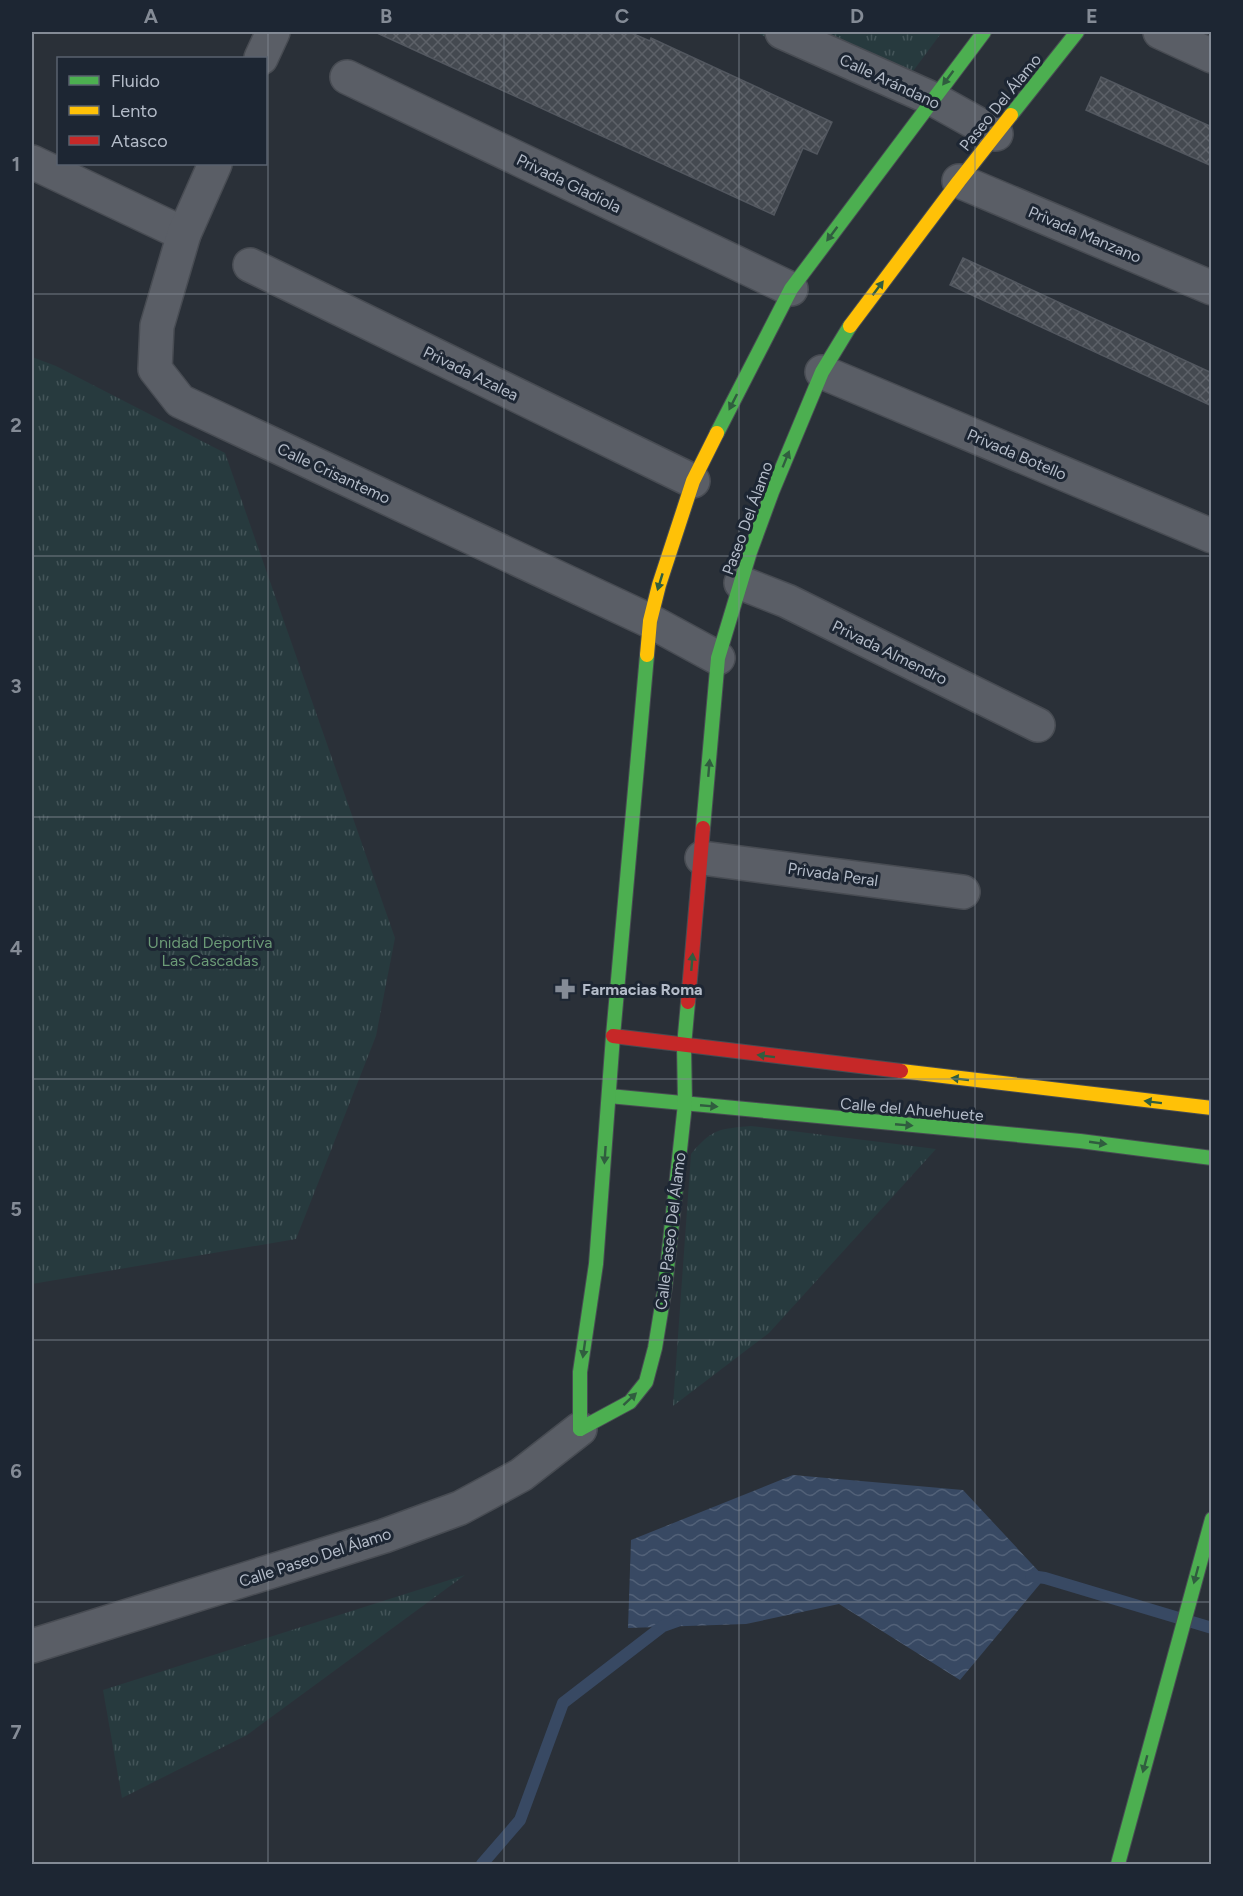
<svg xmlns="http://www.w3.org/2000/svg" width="1243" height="1896" font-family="Figtree,sans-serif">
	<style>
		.park { fill: url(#park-tufts) }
		.water { fill: url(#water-waves) }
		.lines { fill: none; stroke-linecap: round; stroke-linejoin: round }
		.stream { stroke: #384963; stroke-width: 12 }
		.building { fill: url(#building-cross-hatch); stroke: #52575f; stroke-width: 1.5 }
		.street-casing { stroke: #484c53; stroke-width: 36 }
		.fast-casing { stroke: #484c53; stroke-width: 16 }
		.slow-casing { stroke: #484c53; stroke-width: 16 }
		.jam-casing { stroke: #484c53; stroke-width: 16 }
		.street { stroke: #5a5e66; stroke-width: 33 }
		.fast { stroke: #4caf50; stroke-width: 14 }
		.slow { stroke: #ffc107; stroke-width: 14 }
		.jam { stroke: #c62828; stroke-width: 14 }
		.oneway { fill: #305d3f }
		.grid { fill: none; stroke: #848b96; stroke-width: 1.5; stroke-opacity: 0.55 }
		.labels { text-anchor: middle; stroke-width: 6; stroke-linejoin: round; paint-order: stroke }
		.street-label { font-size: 16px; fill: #b4bcc9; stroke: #1d2633 }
		.park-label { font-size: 16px; fill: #6b9a76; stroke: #1d2633 }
		.poi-label { font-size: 16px; font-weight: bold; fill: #b4bcc9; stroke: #1d2633; text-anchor: start }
		.neatline { fill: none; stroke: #848b96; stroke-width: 2 }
		.grid-label { font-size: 20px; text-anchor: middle; font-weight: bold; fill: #848b96 }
	</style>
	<defs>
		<pattern id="park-tufts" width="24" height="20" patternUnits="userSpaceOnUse" patternTransform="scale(1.5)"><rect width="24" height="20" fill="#273a3e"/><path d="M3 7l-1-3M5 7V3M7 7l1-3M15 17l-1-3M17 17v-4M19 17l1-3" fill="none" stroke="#445559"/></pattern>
		<pattern id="water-waves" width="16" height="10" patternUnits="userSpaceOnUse" patternTransform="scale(1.5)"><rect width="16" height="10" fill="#384963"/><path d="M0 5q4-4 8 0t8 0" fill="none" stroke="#526178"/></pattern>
		<pattern id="building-cross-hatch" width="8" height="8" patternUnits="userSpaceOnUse" patternTransform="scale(1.5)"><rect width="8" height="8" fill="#444950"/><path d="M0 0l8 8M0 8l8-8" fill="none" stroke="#5d6168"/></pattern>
	</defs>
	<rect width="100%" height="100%" fill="#2a3038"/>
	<g class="park">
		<path d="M 755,32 L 942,32 L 894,97 Z"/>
		<path d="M 32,357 L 56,366 L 225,453 L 395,938 L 376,1036 L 296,1239 L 32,1284 Z"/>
		<path d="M 751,1126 L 936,1149 L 769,1333 L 673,1406 L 691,1154 C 712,1129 718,1129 751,1126 Z"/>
		<path d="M 465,1575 L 247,1735 L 122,1798 L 103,1690 Z"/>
	</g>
	<path class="water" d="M 793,1475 L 963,1490 L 1045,1578 L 960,1680 L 839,1604 L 746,1624 L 628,1628 L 631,1540 Z"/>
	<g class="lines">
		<g class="stream">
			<path d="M 1031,1576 L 1045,1578 L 1212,1628"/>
			<path d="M 482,1864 L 520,1820 L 563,1703 L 663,1626 L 677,1621"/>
		</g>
	</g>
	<g class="building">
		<path d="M 375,32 L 629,32 L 650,41 L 651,38 L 832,122 L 817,154 L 803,148 L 774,215 Z"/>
		<path d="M 1101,77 L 1212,127 L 1212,166 L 1086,110 Z"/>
		<path d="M 963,258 L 1212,373 L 1212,406 L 950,285 Z"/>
	</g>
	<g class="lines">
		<g class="street-casing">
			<g id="street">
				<path d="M 782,32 L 933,99 L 996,134"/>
				<path d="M 1160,32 L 1212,56"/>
				<path d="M 261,58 L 273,32"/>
				<path d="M 347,77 L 791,289"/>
				<path d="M 32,162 L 184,234"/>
				<path d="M 215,164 L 184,234 L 157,326 L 155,369 L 180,401 L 650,621 L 718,658"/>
				<path d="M 959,181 L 1212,288"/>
				<path d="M 250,265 L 693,481"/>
				<path d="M 822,372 L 1212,536"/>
				<path d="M 741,583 L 787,601 L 1038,725"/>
				<path d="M 702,858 L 963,892"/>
				<path d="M 32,1646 L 384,1536 L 460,1508 L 521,1475 L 580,1429"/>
			</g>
		</g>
		<g class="fast-casing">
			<g id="fast">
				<path d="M 1011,115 L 1077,32"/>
				<path d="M 717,433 L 791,289 L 984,32"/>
				<path d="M 703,828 L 718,658 L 750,552 L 772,492 L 822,372 L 850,326"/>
				<path d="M 609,1096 L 1080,1141 L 1212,1158"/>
				<path d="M 580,1429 L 630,1402 L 646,1382 L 655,1348 L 665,1287 L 685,1104 L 684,1046 L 688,1002"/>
				<path d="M 580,1429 L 580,1372 L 596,1264 L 613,1036 L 647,655"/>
				<path d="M 1118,1864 L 1212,1519"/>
			</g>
		</g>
		<g class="slow-casing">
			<g id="slow">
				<path d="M 850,326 L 959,181 L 1011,115"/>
				<path d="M 647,655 L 650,621 L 659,585 L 693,481 L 717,433"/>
				<path d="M 901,1071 L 1212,1108"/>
			</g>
		</g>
		<g class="jam-casing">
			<g id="jam">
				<path d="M 688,1002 L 703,828"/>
				<path d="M 613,1036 L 901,1071"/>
			</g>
		</g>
		<use href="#street" class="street"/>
		<use href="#fast" class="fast"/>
		<use href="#slow" class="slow"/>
		<use href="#jam" class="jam"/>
	</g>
	<defs><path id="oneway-solid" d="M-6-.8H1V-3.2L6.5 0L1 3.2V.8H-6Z" transform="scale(1.5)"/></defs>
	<g class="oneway">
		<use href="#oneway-solid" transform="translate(948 78) rotate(127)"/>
		<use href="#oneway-solid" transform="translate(832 234) rotate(127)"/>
		<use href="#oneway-solid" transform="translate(878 288) rotate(-53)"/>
		<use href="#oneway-solid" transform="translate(733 402) rotate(117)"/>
		<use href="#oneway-solid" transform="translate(786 459) rotate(-68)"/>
		<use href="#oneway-solid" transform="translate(660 582) rotate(107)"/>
		<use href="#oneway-solid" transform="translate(709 768) rotate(-85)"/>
		<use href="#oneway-solid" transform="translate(692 962) rotate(-85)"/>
		<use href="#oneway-solid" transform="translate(766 1056) rotate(-173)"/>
		<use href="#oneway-solid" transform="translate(960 1079) rotate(-173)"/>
		<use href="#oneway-solid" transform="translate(1153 1102) rotate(-173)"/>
		<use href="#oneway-solid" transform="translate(709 1106) rotate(5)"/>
		<use href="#oneway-solid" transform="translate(904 1125) rotate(5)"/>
		<use href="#oneway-solid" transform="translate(1098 1143) rotate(8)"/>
		<use href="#oneway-solid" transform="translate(605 1155) rotate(94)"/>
		<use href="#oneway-solid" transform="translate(584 1349) rotate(98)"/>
		<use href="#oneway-solid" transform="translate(630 1399) rotate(-43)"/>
		<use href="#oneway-solid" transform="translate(1196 1575) rotate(105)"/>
		<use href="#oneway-solid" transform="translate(1145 1764) rotate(105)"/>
	</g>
	<path class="grid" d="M 268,32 L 268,1864M 504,32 L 504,1864M 739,32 L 739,1864M 975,32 L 975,1864M 32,294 L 1212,294M 32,556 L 1212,556M 32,817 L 1212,817M 32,1079 L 1212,1079M 32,1340 L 1212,1340M 32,1602 L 1212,1602"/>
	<defs>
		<g id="pharmacy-bare" transform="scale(1.62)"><path d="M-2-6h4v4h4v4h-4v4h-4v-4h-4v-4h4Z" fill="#848b96" stroke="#1d2633" stroke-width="2.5" paint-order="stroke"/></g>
	</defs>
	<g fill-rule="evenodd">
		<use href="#pharmacy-bare" x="565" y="989"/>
	</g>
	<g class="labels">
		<g class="street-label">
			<text transform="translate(890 81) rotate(25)" y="6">Calle Arándano</text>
			<text transform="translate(1000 102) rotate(-51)" y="6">Paseo Del Álamo</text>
			<text transform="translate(569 183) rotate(26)" y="6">Privada Gladiola</text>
			<text transform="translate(1085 234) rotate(23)" y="6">Privada Manzano</text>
			<text transform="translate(471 373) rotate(26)" y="6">Privada Azalea</text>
			<text transform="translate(1017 454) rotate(23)" y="6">Privada Botello</text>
			<text transform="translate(334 473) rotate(25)" y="6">Calle Crisantemo</text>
			<text transform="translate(747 518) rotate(-70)" y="6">Paseo Del Álamo</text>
			<text transform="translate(890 652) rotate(26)" y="6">Privada Almendro</text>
			<text transform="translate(833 874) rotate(8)" y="6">Privada Peral</text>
			<text transform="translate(912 1109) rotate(5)" y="6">Calle del Ahuehuete</text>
			<text transform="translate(670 1231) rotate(-83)" y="6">Calle Paseo Del Álamo</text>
			<text transform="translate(315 1557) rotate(-18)" y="6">Calle Paseo Del Álamo</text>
		</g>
		<g class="park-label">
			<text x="210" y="948">Unidad Deportiva<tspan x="210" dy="18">Las Cascadas</tspan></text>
		</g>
		<g class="poi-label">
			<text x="582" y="995">Farmacias Roma</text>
		</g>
	</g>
	<rect width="1243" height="1896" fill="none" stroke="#1d2633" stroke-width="66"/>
	<rect x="57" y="57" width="210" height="108" fill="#1d2633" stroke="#59626f" stroke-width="1.5"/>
	<rect x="69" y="76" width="30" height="9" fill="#4caf50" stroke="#59626f" stroke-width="1.5"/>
	<text x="111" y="87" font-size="18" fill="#b4bcc9">Fluido</text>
	<rect x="69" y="106" width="30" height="9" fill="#ffc107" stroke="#59626f" stroke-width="1.5"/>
	<text x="111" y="117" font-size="18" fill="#b4bcc9">Lento</text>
	<rect x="69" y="136" width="30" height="9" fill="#c62828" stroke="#59626f" stroke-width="1.5"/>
	<text x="111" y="147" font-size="18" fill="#b4bcc9">Atasco</text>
	<rect x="33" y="33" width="1177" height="1830" class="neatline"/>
	<g class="grid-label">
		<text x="151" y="23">A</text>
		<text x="386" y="23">B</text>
		<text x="622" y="23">C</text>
		<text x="857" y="23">D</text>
		<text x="1092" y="23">E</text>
		<text x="16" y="171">1</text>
		<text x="16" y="432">2</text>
		<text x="16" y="693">3</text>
		<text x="16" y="955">4</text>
		<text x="16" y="1216">5</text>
		<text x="16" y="1478">6</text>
		<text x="16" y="1739">7</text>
	</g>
</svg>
